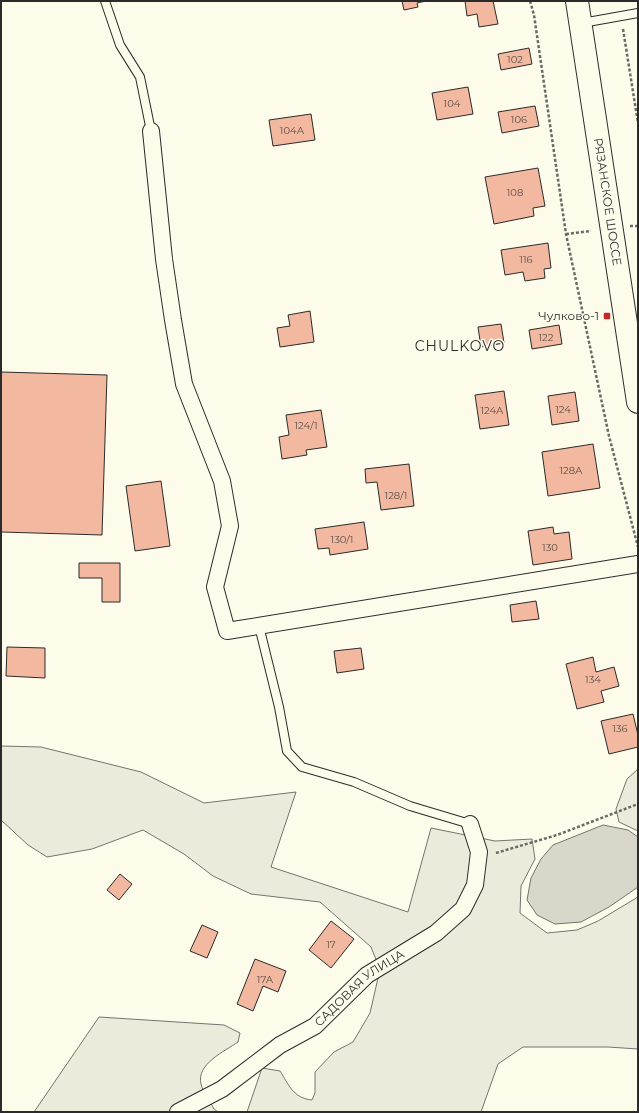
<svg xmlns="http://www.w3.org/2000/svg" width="639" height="1113" font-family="Montserrat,sans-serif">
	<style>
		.green { fill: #ecebdb; stroke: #74746e }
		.water { fill: #d8d7c9; stroke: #74746e }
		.building { fill: #f2b8a0; stroke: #2b2b2b }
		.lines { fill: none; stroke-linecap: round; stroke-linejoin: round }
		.lane-casing { stroke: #2b2b2b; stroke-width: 10 }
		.street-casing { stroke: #2b2b2b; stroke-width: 18 }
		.secondary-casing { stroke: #2b2b2b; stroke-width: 24 }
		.path { stroke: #6a6964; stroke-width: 2.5; stroke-dasharray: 3 2; stroke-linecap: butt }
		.lane { stroke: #fdfbea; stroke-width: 8 }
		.street { stroke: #fdfbea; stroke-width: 16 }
		.secondary { stroke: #fdfbea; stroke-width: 22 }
		.poi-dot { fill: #c62828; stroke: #fdfbea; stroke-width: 1.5 }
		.labels { text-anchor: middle; stroke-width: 3; stroke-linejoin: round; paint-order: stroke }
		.number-label { font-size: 10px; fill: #5d4e48 }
		.street-label { font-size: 12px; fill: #2b2b2b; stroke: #fdfbea }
		.poi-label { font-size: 12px; fill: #2b2b2b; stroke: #fdfbea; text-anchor: end }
		.quarter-label { font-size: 14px; letter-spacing: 1px; fill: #2b2b2b; stroke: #fdfbea }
	</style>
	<rect width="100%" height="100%" fill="#fdfbea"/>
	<g class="green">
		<path d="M 1,746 L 41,747 L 141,772 L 204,803 L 296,792 L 271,867 L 408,912 L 431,828 L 495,841 L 532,839 L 535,859 L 521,886 L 520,913 L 547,933 L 577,930 L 598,921 L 638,897 L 638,1049 L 608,1047 L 523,1047 L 498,1064 L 481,1112 L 247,1112 L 262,1068 L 280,1071 C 289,1085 293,1098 312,1100 L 315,1093 L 315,1072 L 334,1052 L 353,1042 L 370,1013 L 378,978 L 379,967 L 371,947 L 320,902 L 251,894 L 213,876 L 184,854 L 143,830 L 92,849 L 47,857 L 28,845 L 1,820 Z"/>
		<path d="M 638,769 L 638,831 L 619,822 L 616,809 L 627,779 Z"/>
		<path d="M 99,1017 L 224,1025 L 240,1033 L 238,1042 C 225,1051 196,1064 201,1084 C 203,1092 210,1101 214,1109 L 218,1112 L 34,1112 Z"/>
	</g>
	<path class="water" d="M 603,825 L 628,830 L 638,837 L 638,887 L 609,907 L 581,922 L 555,924 L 537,915 L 527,900 L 531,878 L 541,859 L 553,845 Z"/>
	<g class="building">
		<path d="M 402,1 L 426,1 L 417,3 L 418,7 L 404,10 Z"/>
		<path d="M 465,1 L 493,1 L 498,24 L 479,27 L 477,14 L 467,16 Z"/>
		<path d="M 529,48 L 532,64 L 501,70 L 498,54 Z"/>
		<path d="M 468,87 L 473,114 L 437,120 L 432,93 Z"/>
		<path d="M 535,106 L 539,126 L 502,133 L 498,112 Z"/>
		<path d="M 311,114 L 315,140 L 273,146 L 269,120 Z"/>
		<path d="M 538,168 L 545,206 L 533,208 L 534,216 L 494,224 L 485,177 Z"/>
		<path d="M 548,243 L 551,268 L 544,269 L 545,278 L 525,281 L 523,272 L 505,275 L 501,250 Z"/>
		<path d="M 310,311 L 314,342 L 280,347 L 277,328 L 290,326 L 288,315 Z"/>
		<path d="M 501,324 L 504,343 L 481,347 L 478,327 Z"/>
		<path d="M 559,325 L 562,344 L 532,349 L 529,330 Z"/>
		<path d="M 1,372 L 107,375 L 102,535 L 1,532 Z"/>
		<path d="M 504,391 L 509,425 L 480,429 L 475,395 Z"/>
		<path d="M 575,392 L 579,421 L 552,425 L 548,396 Z"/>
		<path d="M 321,410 L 327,447 L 306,450 L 307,455 L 282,459 L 279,437 L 289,435 L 286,415 Z"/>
		<path d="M 593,444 L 600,488 L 548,496 L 542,452 Z"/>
		<path d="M 409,464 L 414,506 L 381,510 L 377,482 L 366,483 L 365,469 Z"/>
		<path d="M 161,481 L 170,546 L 135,551 L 126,486 Z"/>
		<path d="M 364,522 L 368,549 L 330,555 L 329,548 L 318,549 L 315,529 Z"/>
		<path d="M 553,527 L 554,534 L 569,532 L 572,559 L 533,565 L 528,531 Z"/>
		<path d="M 79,563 L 120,563 L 120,602 L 102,602 L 102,578 L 79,578 Z"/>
		<path d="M 536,601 L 539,619 L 512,622 L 510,605 Z"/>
		<path d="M 7,647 L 45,648 L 45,678 L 6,676 Z"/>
		<path d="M 361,648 L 364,669 L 337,673 L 334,651 Z"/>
		<path d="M 593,657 L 596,672 L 614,667 L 619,686 L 601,691 L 604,702 L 577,709 L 566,664 Z"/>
		<path d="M 633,714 L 638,735 L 638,747 L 609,754 L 601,721 Z"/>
		<path d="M 120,874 L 132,884 L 119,900 L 107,890 Z"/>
		<path d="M 331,921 L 354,939 L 331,968 L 309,950 Z"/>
		<path d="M 202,925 L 218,932 L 207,958 L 190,951 Z"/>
		<path d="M 255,959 L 286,971 L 278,992 L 263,986 L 253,1011 L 237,1004 Z"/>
	</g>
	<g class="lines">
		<g class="lane-casing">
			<g id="lane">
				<path d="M 105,1 L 120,45 L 140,77 L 151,131"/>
				<path d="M 582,23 L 638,13"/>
				<path d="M 259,626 L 279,707 L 287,751 L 302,767 L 354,782 L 410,806 L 470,824"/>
			</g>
		</g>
		<g class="street-casing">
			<g id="street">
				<path d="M 151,131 L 164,259 L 173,320 L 184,384 L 222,481 L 230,526 L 215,587 L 227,631 L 638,564"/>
				<path id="s1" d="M 178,1112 L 222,1089 L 280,1045 L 315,1026 L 367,975 L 436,933 L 463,909 L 475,885 L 479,852 L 470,824"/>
			</g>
		</g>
		<g class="secondary-casing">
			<g id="secondary">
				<path id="s2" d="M 577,1 L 638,402"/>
			</g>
		</g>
		<g class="path">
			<path d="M 530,1 L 534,15 L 566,234 L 609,436 L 638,547"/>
			<path d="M 623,29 L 638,123"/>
			<path d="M 630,226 L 638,226"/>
			<path d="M 566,234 L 591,231"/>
			<path d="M 496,853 L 557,835 L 638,804"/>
		</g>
		<use href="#lane" class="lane"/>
		<use href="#street" class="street"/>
		<use href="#secondary" class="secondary"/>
	</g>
	<rect class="poi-dot" x="603" y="312" width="8" height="8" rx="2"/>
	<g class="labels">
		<g class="number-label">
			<text x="515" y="63">102</text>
			<text x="452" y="107">104</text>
			<text x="519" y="123">106</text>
			<text x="292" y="134">104А</text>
			<text x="515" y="196">108</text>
			<text x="526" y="263">116</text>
			<text x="546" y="341">122</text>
			<text x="563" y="413">124</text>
			<text x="492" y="414">124А</text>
			<text x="306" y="429">124/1</text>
			<text x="571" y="474">128А</text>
			<text x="396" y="499">128/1</text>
			<text x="342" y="543">130/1</text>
			<text x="550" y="551">130</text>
			<text x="593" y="683">134</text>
			<text x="620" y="732">136</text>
			<text x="331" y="948">17</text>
			<text x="265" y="983">17А</text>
		</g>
		<g class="street-label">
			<text dy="4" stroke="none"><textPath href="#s2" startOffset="203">РЯЗАНСКОЕ ШОССЕ</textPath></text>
			<text dy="4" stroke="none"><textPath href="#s1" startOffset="221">САДОВАЯ УЛИЦА</textPath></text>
		</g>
		<g class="poi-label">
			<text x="599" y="320">Чулково-1</text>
		</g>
		<g class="quarter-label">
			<text x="460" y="351">CHULKOVO</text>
		</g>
	</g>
	<rect width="639" height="1113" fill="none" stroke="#2b2b2b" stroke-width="4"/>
</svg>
